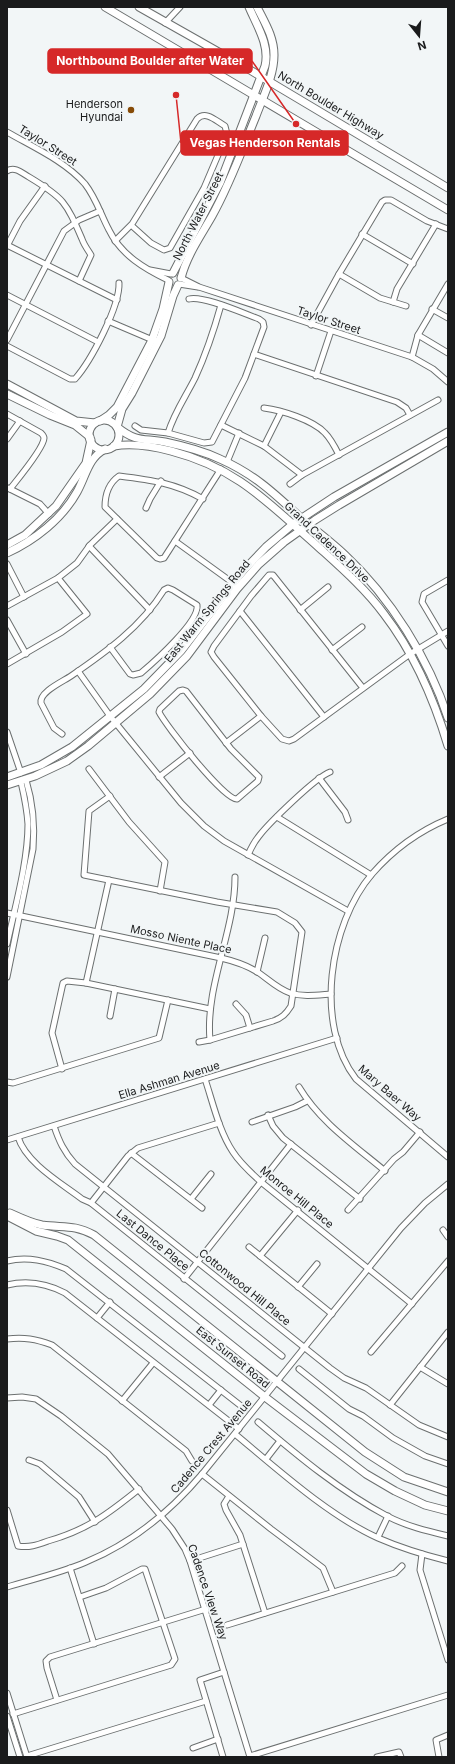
<svg xmlns="http://www.w3.org/2000/svg" width="455" height="1764" font-family="Inter,sans-serif">
	<style>
		.lines { fill: none; stroke-linecap: round; stroke-linejoin: round }
		.minor-casing { stroke: #6c7070; stroke-width: 7 }
		.major-casing { stroke: #6c7070; stroke-width: 9 }
		.minor { stroke: #fff; stroke-width: 5 }
		.major { stroke: #fff; stroke-width: 7 }
		.poi-dot { fill: #874b07; stroke: #f2f6f7; stroke-width: 1.5 }
		.labels { text-anchor: middle; stroke-width: 4; stroke-linejoin: round; paint-order: stroke }
		.poi-label { font-size: 11px; fill: #1a1b1c; stroke: #f2f6f7; text-anchor: end }
		.street-label { font-size: 11px; fill: #1a1b1c; stroke: #f2f6f7 }
		.leader { fill: none; stroke: #d62828; stroke-width: 1.5 }
		.callout-dot { fill: #d62828; stroke: #f2f6f7; stroke-width: 1.5 }
		.callout { fill: #d62828; stroke: #d62828; stroke-width: 1.5 }
		.callout-label { font-size: 12px; text-anchor: middle; font-weight: bold; fill: #fff }
	</style>
	<rect width="100%" height="100%" fill="#f2f6f7"/>
	<g class="lines">
		<g class="minor-casing">
			<g id="minor">
				<path d="M 165,23 L 180,7"/>
				<path d="M 7,132 C 33,147 65,161 85,184 C 96,198 101,215 109,230 C 121,255 145,269 168,280"/>
				<path d="M 7,171 C 15,166 22,173 29,177 C 64,198 66,202 82,239 C 84,245 88,250 91,255 L 79,281"/>
				<path d="M 362,234 L 413,264"/>
				<path d="M 115,241 L 132,224 L 197,119 C 206,110 216,121 225,126 L 227,134 L 204,188 L 170,248 L 164,250 L 151,243 L 131,225"/>
				<path d="M 7,245 L 117,300"/>
				<path d="M 7,246 L 20,221 L 45,186"/>
				<path d="M 150,270 L 171,274"/>
				<path d="M 339,274 L 380,298 L 406,306"/>
				<path d="M 181,278 L 199,287 L 412,357 L 433,369 L 448,382"/>
				<path d="M 179,284 L 198,287"/>
				<path d="M 7,295 L 98,342"/>
				<path d="M 393,302 L 397,289 L 436,224"/>
				<path d="M 432,309 L 448,318"/>
				<path d="M 108,321 L 155,341"/>
				<path d="M 311,325 L 339,274 L 382,202 L 385,200 L 391,200 L 427,221 L 448,229"/>
				<path d="M 418,335 L 448,353"/>
				<path d="M 7,340 L 64,231 L 79,220 L 100,211"/>
				<path d="M 7,346 L 70,379 L 75,379 C 91,361 120,306 119,283"/>
				<path d="M 254,354 L 397,402 L 406,408 L 410,415"/>
				<path d="M 412,357 L 418,335 L 448,284"/>
				<path d="M 316,376 L 331,331"/>
				<path d="M 264,408 C 281,410 313,420 325,433 C 331,439 335,447 339,455"/>
				<path d="M 7,414 L 41,433 C 43,435 44,436 44,438 C 44,448 17,480 10,489"/>
				<path d="M 221,425 L 264,446 L 302,475"/>
				<path d="M 135,426 L 141,430 L 168,433 L 204,443 L 212,442 L 245,378 L 264,327 L 263,322 L 259,319 C 245,314 203,295 189,299"/>
				<path d="M 168,433 C 174,413 186,396 195,378 C 206,354 214,330 221,305"/>
				<path d="M 7,439 L 20,421"/>
				<path d="M 264,446 L 281,412"/>
				<path d="M 227,462 L 239,433"/>
				<path d="M 290,484 L 302,475 L 438,400"/>
				<path d="M 8,488 L 40,504 L 49,514"/>
				<path d="M 203,499 C 175,483 151,480 119,476 C 109,483 105,495 105,507 L 157,558 L 160,559 L 164,558 L 221,469"/>
				<path d="M 146,508 L 150,499 L 161,481"/>
				<path d="M 175,541 L 233,583"/>
				<path d="M 89,546 L 150,610"/>
				<path d="M 7,564 L 24,597"/>
				<path d="M 448,580 L 424,594 L 422,602 L 448,646"/>
				<path d="M 7,606 L 58,578 L 77,563 L 90,545 L 117,519"/>
				<path d="M 300,610 L 328,587"/>
				<path d="M 240,611 L 324,717"/>
				<path d="M 7,620 L 26,654"/>
				<path d="M 332,650 L 362,627"/>
				<path d="M 7,664 L 62,632 L 87,614 L 58,578"/>
				<path d="M 78,671 L 110,716 L 181,803 L 204,826 L 224,841 L 348,911"/>
				<path d="M 363,688 L 273,575 L 269,575 L 251,596 L 214,646 L 211,652 L 214,657 L 261,716 L 282,739 L 289,741 L 294,739 L 410,654 L 448,631"/>
				<path d="M 183,690 L 186,691 L 231,749 L 259,777 L 258,781 L 237,799 C 225,801 166,726 159,712 L 160,709 L 179,691 Z"/>
				<path d="M 7,732 L 21,773"/>
				<path d="M 62,734 L 54,728 L 41,703 C 39,692 62,682 71,676 C 106,652 141,627 164,590 L 168,588 L 173,590 L 197,605 C 200,621 154,662 141,673 L 133,675 L 130,674 L 110,647"/>
				<path d="M 226,743 L 261,716"/>
				<path d="M 89,769 L 129,822 L 165,862 L 160,891"/>
				<path d="M 159,777 L 190,753"/>
				<path d="M 319,778 L 345,812 L 348,820"/>
				<path d="M 110,796 L 89,811 L 84,875 L 217,902 L 277,912 L 295,923 L 302,932 L 291,1006 C 286,1014 282,1018 273,1021 L 210,1040 L 199,1042"/>
				<path d="M 277,817 L 371,875"/>
				<path d="M 448,819 C 419,831 393,850 372,874 C 329,924 314,1025 356,1079 L 448,1157"/>
				<path d="M 248,855 C 251,848 254,842 259,836 C 269,823 316,777 330,772"/>
				<path d="M 7,913 L 221,958 C 234,961 247,965 259,973 C 269,980 278,989 290,993 C 303,997 317,995 331,994"/>
				<path d="M 7,944 C 15,907 28,862 28,824 C 27,809 24,795 21,782"/>
				<path d="M 257,972 L 265,938"/>
				<path d="M 7,977 L 33,849 C 35,825 33,803 26,780"/>
				<path d="M 86,983 L 109,880"/>
				<path d="M 236,1004 L 246,1015 L 250,1028"/>
				<path d="M 110,1016 L 115,989"/>
				<path d="M 210,1040 C 205,985 235,932 235,877"/>
				<path d="M 62,1069 L 52,1033 L 63,983 L 67,981 L 86,983 L 210,1009"/>
				<path d="M 205,1079 C 213,1103 219,1131 233,1152 C 240,1163 251,1173 261,1182 L 412,1304"/>
				<path d="M 7,1082 L 13,1083 L 159,1038 L 168,1000"/>
				<path d="M 299,1087 C 320,1122 354,1145 385,1171"/>
				<path d="M 268,1115 L 273,1126 L 283,1138 L 360,1199"/>
				<path d="M 252,1122 L 295,1107 L 307,1101"/>
				<path d="M 54,1126 C 59,1141 64,1152 75,1164 L 330,1368 L 344,1378 L 366,1388 L 419,1425 L 448,1437"/>
				<path d="M 18,1137 C 26,1163 61,1183 82,1199 L 91,1203 L 282,1356"/>
				<path d="M 7,1140 L 337,1038"/>
				<path d="M 131,1153 L 202,1208"/>
				<path d="M 191,1199 L 211,1174"/>
				<path d="M 91,1203 L 128,1156 L 138,1148 L 219,1123"/>
				<path d="M 348,1210 L 394,1159 L 403,1152 L 420,1132"/>
				<path d="M 443,1230 L 448,1237"/>
				<path d="M 249,1247 L 332,1314"/>
				<path d="M 260,1256 L 298,1210"/>
				<path d="M 7,1261 C 28,1256 47,1261 66,1269 L 245,1409"/>
				<path d="M 184,1279 L 291,1144"/>
				<path d="M 7,1285 C 28,1280 46,1283 65,1293 L 239,1429"/>
				<path d="M 298,1287 L 317,1264"/>
				<path d="M 97,1318 L 110,1302"/>
				<path d="M 7,1339 C 24,1337 36,1339 52,1345 L 186,1451 L 192,1461"/>
				<path d="M 371,1352 L 448,1261"/>
				<path d="M 420,1367 L 448,1384"/>
				<path d="M 299,1369 L 349,1409 L 363,1416 L 393,1438 L 425,1456 L 448,1464"/>
				<path d="M 7,1398 L 22,1397 L 36,1399 L 61,1416 L 108,1454 L 172,1529 L 185,1549 L 190,1561 L 250,1757"/>
				<path d="M 122,1401 L 153,1363"/>
				<path d="M 209,1405 L 221,1390"/>
				<path d="M 390,1405 L 448,1332"/>
				<path d="M 258,1422 C 298,1456 340,1491 387,1516 C 406,1526 427,1531 448,1536"/>
				<path d="M 235,1434 C 277,1469 329,1516 378,1538 C 401,1548 424,1555 448,1561"/>
				<path d="M 266,1459 L 280,1441"/>
				<path d="M 29,1460 L 40,1464 L 79,1497 L 95,1522"/>
				<path d="M 202,1474 L 271,1529 L 323,1568 L 333,1592"/>
				<path d="M 229,1496 L 224,1504 L 226,1510 L 240,1535 L 265,1613"/>
				<path d="M 7,1510 L 18,1546 C 29,1548 37,1545 48,1541 C 87,1530 108,1514 139,1489"/>
				<path d="M 378,1537 L 388,1516"/>
				<path d="M 422,1554 L 420,1570 L 448,1660"/>
				<path d="M 190,1561 L 243,1544"/>
				<path d="M 70,1568 L 94,1644"/>
				<path d="M 7,1587 C 33,1579 61,1573 86,1562 C 132,1543 170,1512 202,1474 L 401,1228 L 425,1203 L 448,1184"/>
				<path d="M 227,1625 L 395,1573 L 402,1566"/>
				<path d="M 7,1693 L 27,1757"/>
				<path d="M 57,1700 L 47,1668 L 46,1661 L 50,1657 L 206,1609"/>
				<path d="M 13,1714 L 171,1665 L 175,1659 L 145,1569 L 142,1569 L 106,1588 L 80,1597"/>
				<path d="M 7,1716 L 20,1757"/>
				<path d="M 193,1748 L 218,1739"/>
				<path d="M 27,1756 L 206,1701"/>
				<path d="M 250,1756 L 448,1695"/>
				<path d="M 223,1757 L 200,1680 L 224,1672"/>
				<path d="M 377,1757 L 399,1752 L 401,1757"/>
				<path d="M 439,1757 L 436,1740 L 448,1735"/>
			</g>
		</g>
		<g class="major-casing">
			<g id="major">
				<path d="M 105,7 L 448,210"/>
				<path d="M 139,7 L 245,67 L 448,188"/>
				<path d="M 173,273 L 220,183 L 265,66 C 270,45 257,26 249,7"/>
				<path d="M 181,278 C 187,255 200,237 212,216 C 230,184 242,150 256,116 C 263,97 274,76 274,55 C 274,37 265,23 257,7"/>
				<path d="M 178,285 L 173,296 L 161,336 L 132,393 L 122,409 L 117,427 C 137,443 143,438 165,442 C 184,446 203,451 220,459 C 254,474 274,493 301,518 C 315,530 331,542 345,555 C 390,597 429,659 448,718"/>
				<path d="M 7,384 L 76,421 L 95,423"/>
				<path d="M 7,394 L 50,415 L 75,425 L 90,437"/>
				<circle cx="104" cy="435" r="15"/>
				<path d="M 100,421 L 109,415 L 117,407 L 152,340 L 163,309 L 169,282"/>
				<path d="M 114,446 C 133,443 152,446 171,451 C 236,468 265,500 314,543 C 338,565 364,587 384,614 C 414,653 434,699 448,746"/>
				<path d="M 7,545 L 25,535 L 56,506 L 86,463 L 91,440"/>
				<path d="M 7,553 C 35,540 62,519 77,492 C 86,476 88,458 105,449"/>
				<path d="M 7,777 L 41,765 L 72,747 L 144,689 L 181,651 L 243,571 L 266,547 L 293,524 L 334,497 L 448,432"/>
				<path d="M 7,785 L 35,776 L 67,761 L 88,746 L 150,694 L 187,656 L 237,589 L 259,564 L 284,542 L 315,520 L 339,505 L 448,441"/>
				<path d="M 10,1213 C 21,1218 31,1223 42,1225 C 64,1228 73,1224 94,1235 L 365,1452 L 404,1477 L 448,1492"/>
				<path d="M 7,1216 L 36,1231 L 57,1236 L 68,1240 L 265,1397 L 366,1474 L 395,1491 L 425,1505 L 448,1511"/>
			</g>
		</g>
		<use href="#minor" class="minor"/>
		<use href="#major" class="major"/>
	</g>
	<circle class="poi-dot" cx="131" cy="110" r="4"/>
	<g class="labels">
		<g class="poi-label">
			<text x="123" y="108">Henderson<tspan x="123" dy="13">Hyundai</tspan></text>
		</g>
		<g class="street-label">
			<text transform="translate(331 105) rotate(31)" y="4">North Boulder Highway</text>
			<text transform="translate(48 145) rotate(32)" y="4">Taylor Street</text>
			<text transform="translate(198 216) rotate(-63)" y="4">North Water Street</text>
			<text transform="translate(329 320) rotate(18)" y="4">Taylor Street</text>
			<text transform="translate(327 542) rotate(43)" y="4">Grand Cadence Drive</text>
			<text transform="translate(207 611) rotate(-51)" y="4">East Warm Springs Road</text>
			<text transform="translate(181 939) rotate(12)" y="4">Mosso Niente Place</text>
			<text transform="translate(169 1080) rotate(-17)" y="4">Ella Ashman Avenue</text>
			<text transform="translate(390 1093) rotate(41)" y="4">Mary Baer Way</text>
			<text transform="translate(297 1197) rotate(39)" y="4">Monroe Hill Place</text>
			<text transform="translate(153 1240) rotate(39)" y="4">Last Dance Place</text>
			<text transform="translate(245 1287) rotate(39)" y="4">Cottonwood Hill Place</text>
			<text transform="translate(233 1357) rotate(39)" y="4">East Sunset Road</text>
			<text transform="translate(211 1446) rotate(-50)" y="4">Cadence Crest Avenue</text>
			<text transform="translate(208 1592) rotate(71)" y="4">Cadence View Way</text>
		</g>
	</g>
	<path class="leader" d="M296 124L252 61M176 95L181 143"/>
	<g class="callout-dot">
		<circle cx="296" cy="124" r="4"/>
		<circle cx="176" cy="95" r="4"/>
	</g>
	<g class="callout">
		<rect x="48" y="49" width="204" height="24" rx="4"/>
		<rect x="181" y="131" width="167" height="24" rx="4"/>
	</g>
	<g class="callout-label">
		<text x="150" y="65">Northbound Boulder after Water</text>
		<text x="265" y="147">Vegas Henderson Rentals</text>
	</g>
	<rect width="455" height="1764" fill="none" stroke="#1a1b1c" stroke-width="16"/>
	<g transform="translate(419 36) rotate(163)" stroke="#f2f6f7" stroke-width="3" paint-order="stroke">
	<path d="M0-3L7 15L0 10L-7 15Z" fill="#1a1b1c"/>
	<text y="-6" font-size="11" font-weight="bold" text-anchor="middle" fill="#1a1b1c">N</text>
	</g>
</svg>
